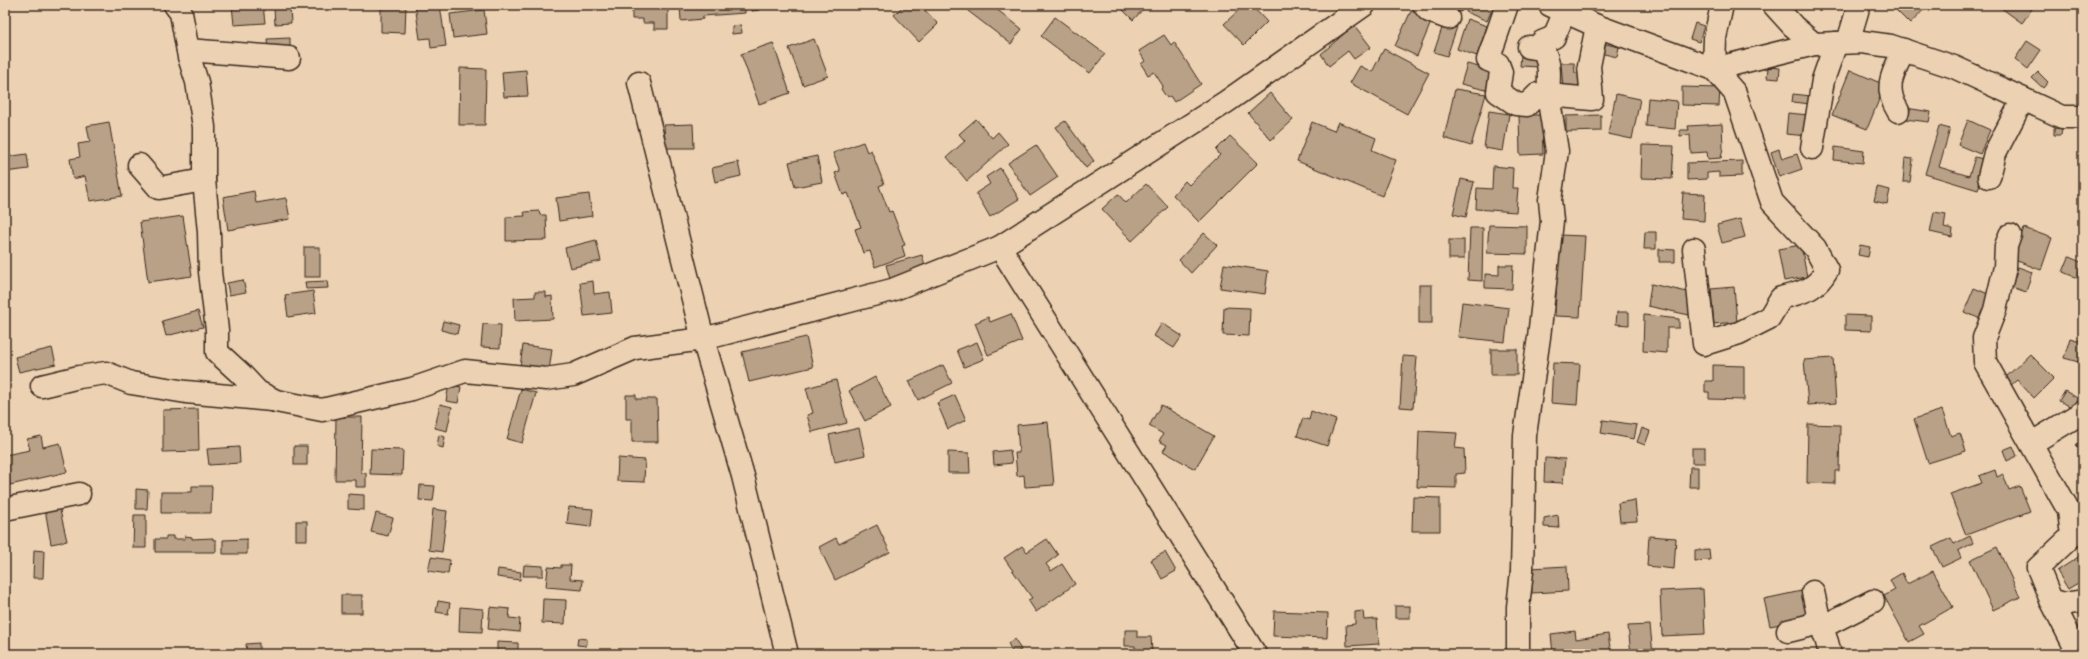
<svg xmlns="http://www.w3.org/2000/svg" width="2088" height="659" font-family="'Comic Neue',sans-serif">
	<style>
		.building { fill: #b8a187; stroke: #3b2a1e }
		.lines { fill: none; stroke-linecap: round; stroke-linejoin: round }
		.street-casing { stroke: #3b2a1e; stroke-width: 25 }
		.street { stroke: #ecd2b3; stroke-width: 22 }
	</style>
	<rect width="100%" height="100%" fill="#ecd2b3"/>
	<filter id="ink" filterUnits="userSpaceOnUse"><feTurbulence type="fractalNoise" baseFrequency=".025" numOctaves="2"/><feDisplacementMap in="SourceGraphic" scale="8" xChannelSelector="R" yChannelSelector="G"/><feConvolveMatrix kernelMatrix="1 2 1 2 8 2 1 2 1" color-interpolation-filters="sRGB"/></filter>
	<g filter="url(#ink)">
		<g class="building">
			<path d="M 232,5 L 263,5 L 265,23 L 234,25 Z"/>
			<path d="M 381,5 L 406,5 L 405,33 L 381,32 Z"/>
			<path d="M 415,5 L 440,5 L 446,46 L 431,48 L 430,38 L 420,39 Z"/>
			<path d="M 632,5 L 668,5 L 668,29 L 654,29 L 654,23 L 643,23 L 643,19 L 632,19 Z"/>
			<path d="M 680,5 L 745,5 L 745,13 L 703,16 L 703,19 L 681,21 Z"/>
			<path d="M 751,5 L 760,5 L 760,10 L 752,11 Z"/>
			<path d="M 904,5 L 910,5 L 914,9 L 920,5 L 938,24 L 919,42 L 894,15 Z"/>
			<path d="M 972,5 L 991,5 L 1022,29 L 1011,44 L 968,11 Z"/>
			<path d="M 1118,5 L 1147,5 L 1133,20 Z"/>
			<path d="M 1244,5 L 1251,5 L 1267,22 L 1244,45 L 1224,24 Z"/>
			<path d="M 1442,5 L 1463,5 L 1461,12 Z"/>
			<path d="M 1469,5 L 1494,5 L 1487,21 L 1466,12 Z"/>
			<path d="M 1902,5 L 1928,5 L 1910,24 L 1897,11 Z"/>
			<path d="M 1997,5 L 2032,5 L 2034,6 L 2022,23 Z"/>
			<path d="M 290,8 L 291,23 L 275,24 L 274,9 Z"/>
			<path d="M 484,10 L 487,34 L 453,38 L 450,14 Z"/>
			<path d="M 1411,11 L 1432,20 L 1417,56 L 1395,46 Z"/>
			<path d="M 1055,17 L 1105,54 L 1090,73 L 1041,36 Z"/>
			<path d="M 1467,19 L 1487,26 L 1477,56 L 1457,49 Z"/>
			<path d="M 1444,22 L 1457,27 L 1447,56 L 1434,52 Z"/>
			<path d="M 1695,23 L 1704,26 L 1699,42 L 1690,39 Z"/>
			<path d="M 741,25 L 742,33 L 732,34 L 732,26 Z"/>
			<path d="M 1354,25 L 1371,47 L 1354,59 L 1348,51 L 1329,66 L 1321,54 Z"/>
			<path d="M 1164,35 L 1171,45 L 1174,42 L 1201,84 L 1174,102 L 1170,96 L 1167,98 L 1161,89 L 1163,86 L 1154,72 L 1148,75 L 1141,64 L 1145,61 L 1139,51 Z"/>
			<path d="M 290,38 L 290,48 L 268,50 L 267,39 Z"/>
			<path d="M 814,39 L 828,76 L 803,85 L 789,48 Z"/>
			<path d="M 2027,41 L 2041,50 L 2028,69 L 2015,59 Z"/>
			<path d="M 773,43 L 790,93 L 759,104 L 741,54 Z"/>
			<path d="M 1602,43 L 1619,47 L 1617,57 L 1600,53 Z"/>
			<path d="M 1384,49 L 1429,73 L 1407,114 L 1350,83 L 1360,66 L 1372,72 Z"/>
			<path d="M 1521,54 L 1540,54 L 1540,67 L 1520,66 Z"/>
			<path d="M 1561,63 L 1574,63 L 1575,73 L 1581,73 L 1581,87 L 1563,88 Z"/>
			<path d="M 1467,64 L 1491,70 L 1486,90 L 1461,84 Z"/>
			<path d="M 1768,67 L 1780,68 L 1779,79 L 1767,78 Z"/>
			<path d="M 460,68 L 486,69 L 485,125 L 459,125 Z"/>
			<path d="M 526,70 L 528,96 L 504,97 L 502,72 Z"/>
			<path d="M 1850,70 L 1885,85 L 1867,129 L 1832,115 Z"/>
			<path d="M 2038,72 L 2048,82 L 2043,88 L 2032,78 Z"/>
			<path d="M 1682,87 L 1720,88 L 1719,106 L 1682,105 Z"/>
			<path d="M 1455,89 L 1486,94 L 1471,146 L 1444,138 Z"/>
			<path d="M 1270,93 L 1293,120 L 1271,140 L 1248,113 Z"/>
			<path d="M 1616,94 L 1640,99 L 1632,139 L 1608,134 Z"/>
			<path d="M 1793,94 L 1811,96 L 1811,104 L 1792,102 Z"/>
			<path d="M 1648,98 L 1677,101 L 1675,129 L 1646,126 Z"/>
			<path d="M 1906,108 L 1931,112 L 1929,122 L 1905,119 Z"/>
			<path d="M 1489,111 L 1509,114 L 1503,151 L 1484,148 Z"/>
			<path d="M 1788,113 L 1809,115 L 1807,136 L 1786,134 Z"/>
			<path d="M 1519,115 L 1542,115 L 1543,154 L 1520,155 Z"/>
			<path d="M 1601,115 L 1601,131 L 1566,132 L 1566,116 Z"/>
			<path d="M 976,119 L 992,138 L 998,132 L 1008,144 L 967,181 L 947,157 L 965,141 L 959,134 Z"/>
			<path d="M 1968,120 L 1990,130 L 1980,154 L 1958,145 Z"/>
			<path d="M 1065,121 L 1094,161 L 1086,168 L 1056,127 Z"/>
			<path d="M 109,122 L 122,196 L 90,201 L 85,176 L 73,179 L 70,159 L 80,157 L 78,144 L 90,142 L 87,126 Z"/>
			<path d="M 1312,122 L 1334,131 L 1338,122 L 1376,138 L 1372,150 L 1396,160 L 1382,196 L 1297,161 Z"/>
			<path d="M 693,124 L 694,148 L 665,148 L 664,125 Z"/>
			<path d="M 1722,124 L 1723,148 L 1721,158 L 1708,159 L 1707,152 L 1691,153 L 1690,135 L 1680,136 L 1680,130 L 1689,130 L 1688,126 Z"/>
			<path d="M 1939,126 L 1950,129 L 1939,167 L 1969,176 L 1975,157 L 1987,160 L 1978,190 L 1925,174 Z"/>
			<path d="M 2054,128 L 2062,129 L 2061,135 L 2054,135 Z"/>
			<path d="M 1230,136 L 1258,163 L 1199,222 L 1173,195 L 1185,181 L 1189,185 L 1220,155 L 1216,150 Z"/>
			<path d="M 863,142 L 867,152 L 871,150 L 884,184 L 879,186 L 889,212 L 892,211 L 905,245 L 902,246 L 905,256 L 875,267 L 870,251 L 863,253 L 855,229 L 861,227 L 848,193 L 843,195 L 835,173 L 840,171 L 833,153 Z"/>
			<path d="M 1036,145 L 1058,177 L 1030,196 L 1008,163 Z"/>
			<path d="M 1642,145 L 1674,146 L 1672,179 L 1641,178 Z"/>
			<path d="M 1835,147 L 1864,151 L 1863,163 L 1834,160 Z"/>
			<path d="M 1779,149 L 1782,159 L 1797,154 L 1802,169 L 1779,177 L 1771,152 Z"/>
			<path d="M 27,154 L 29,169 L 5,172 L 5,157 Z"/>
			<path d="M 817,156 L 822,182 L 795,187 L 789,162 Z"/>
			<path d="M 1905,158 L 1913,159 L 1910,182 L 1903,182 Z"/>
			<path d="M 1742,161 L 1742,176 L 1719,177 L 1719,172 L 1707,173 L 1707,179 L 1687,180 L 1687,163 Z"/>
			<path d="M 738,162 L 741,176 L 715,182 L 712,168 Z"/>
			<path d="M 1493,166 L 1513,168 L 1512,188 L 1518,188 L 1516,212 L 1476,209 L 1477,188 L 1492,189 Z"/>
			<path d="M 1000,168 L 1019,199 L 990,217 L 976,193 L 990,184 L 986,177 Z"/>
			<path d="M 1461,179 L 1474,182 L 1466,217 L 1453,214 Z"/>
			<path d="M 1146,184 L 1168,207 L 1132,241 L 1102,209 L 1118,194 L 1126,203 Z"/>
			<path d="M 1877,187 L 1890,190 L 1887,204 L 1874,201 Z"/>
			<path d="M 254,191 L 256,203 L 286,198 L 290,219 L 228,230 L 223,197 Z"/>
			<path d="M 1683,193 L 1705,194 L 1704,221 L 1681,219 Z"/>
			<path d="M 589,194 L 592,216 L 559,221 L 556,198 Z"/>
			<path d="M 539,211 L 540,215 L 546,215 L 547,240 L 506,241 L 506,217 L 525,216 L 524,212 Z"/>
			<path d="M 1934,212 L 1946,214 L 1944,227 L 1953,229 L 1952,237 L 1930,232 Z"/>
			<path d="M 183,216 L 192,276 L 148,282 L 140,222 Z"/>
			<path d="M 1740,219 L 1745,237 L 1722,243 L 1717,225 Z"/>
			<path d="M 1489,225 L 1527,226 L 1527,254 L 1487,253 Z"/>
			<path d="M 1470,228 L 1483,228 L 1482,281 L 1468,280 Z"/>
			<path d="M 2024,228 L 2052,238 L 2041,270 L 2012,259 Z"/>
			<path d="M 1645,232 L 1656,232 L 1656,249 L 1644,249 Z"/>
			<path d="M 1204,233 L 1217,245 L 1191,273 L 1179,260 Z"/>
			<path d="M 1559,235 L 1585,236 L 1580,317 L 1555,316 Z"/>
			<path d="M 596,240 L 601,261 L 570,268 L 565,248 Z"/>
			<rect x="1449" y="240" width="15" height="19"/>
			<path d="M 1801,245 L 1807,277 L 1784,281 L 1778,249 Z"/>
			<path d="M 1860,245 L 1870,247 L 1868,257 L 1858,255 Z"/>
			<rect x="304" y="247" width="16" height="30"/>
			<path d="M 1659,249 L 1675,250 L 1675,262 L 1659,262 Z"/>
			<path d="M 922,255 L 926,269 L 890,279 L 886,265 Z"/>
			<path d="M 2069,257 L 2083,263 L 2077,278 L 2063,272 Z"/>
			<path d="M 1224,264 L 1268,271 L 1265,294 L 1220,288 Z"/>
			<path d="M 1499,265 L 1513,265 L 1512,289 L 1485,288 L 1485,274 L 1499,275 Z"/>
			<path d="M 2018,267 L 2032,272 L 2026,292 L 2012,287 Z"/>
			<path d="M 243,280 L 246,292 L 229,295 L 227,283 Z"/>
			<path d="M 327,281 L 328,288 L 306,289 L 305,282 Z"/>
			<path d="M 593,281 L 594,294 L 610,292 L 612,313 L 584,316 L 580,283 Z"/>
			<path d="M 1651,284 L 1692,293 L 1689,315 L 1648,306 Z"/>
			<rect x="1419" y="285" width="13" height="38"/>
			<path d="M 1734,287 L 1737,322 L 1714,324 L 1711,289 Z"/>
			<path d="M 1974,288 L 1993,296 L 1983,320 L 1964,312 Z"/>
			<path d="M 313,291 L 316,313 L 288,317 L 285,295 Z"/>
			<path d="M 535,292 L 546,292 L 546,297 L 552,296 L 553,319 L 515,321 L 514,298 L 535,297 Z"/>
			<path d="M 1462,302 L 1509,308 L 1505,342 L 1458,337 Z"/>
			<path d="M 1224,307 L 1250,308 L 1249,336 L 1223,335 Z"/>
			<path d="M 198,311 L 203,327 L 166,336 L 162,321 Z"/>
			<path d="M 1617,312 L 1629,312 L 1629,325 L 1616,324 Z"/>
			<path d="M 1011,314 L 1022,341 L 988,355 L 975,323 L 988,317 L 990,322 Z"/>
			<path d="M 1644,315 L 1679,319 L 1679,328 L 1667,328 L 1667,353 L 1643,351 Z"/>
			<path d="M 1845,315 L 1871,316 L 1871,331 L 1845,330 Z"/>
			<path d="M 443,321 L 459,325 L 457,334 L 441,330 Z"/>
			<path d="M 1162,323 L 1182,336 L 1174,348 L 1154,336 Z"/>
			<path d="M 483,324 L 501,325 L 500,348 L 481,347 Z"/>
			<path d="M 806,337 L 813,367 L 749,382 L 742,352 Z"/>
			<path d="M 2070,338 L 2083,342 L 2082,363 L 2064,358 Z"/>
			<path d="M 977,342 L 984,359 L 964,367 L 957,350 Z"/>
			<path d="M 523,345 L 552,349 L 549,371 L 520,367 Z"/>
			<path d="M 52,348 L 56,364 L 19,372 L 15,357 Z"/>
			<rect x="1491" y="349" width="26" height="26"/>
			<path d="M 2030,354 L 2054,378 L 2034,398 L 2017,380 L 2009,387 L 2003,380 Z"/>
			<path d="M 1403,356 L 1417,357 L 1413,408 L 1400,407 Z"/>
			<path d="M 1833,358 L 1836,403 L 1808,405 L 1804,360 Z"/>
			<path d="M 1553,363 L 1580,364 L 1577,405 L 1551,403 Z"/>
			<path d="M 943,365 L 952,383 L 918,400 L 909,381 Z"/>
			<path d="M 1713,365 L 1744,366 L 1744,400 L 1709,399 L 1709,392 L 1705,392 L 1705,381 L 1713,381 Z"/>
			<path d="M 875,377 L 891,407 L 865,421 L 849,391 Z"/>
			<path d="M 836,380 L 847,423 L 812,432 L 807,415 L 813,413 L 806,388 Z"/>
			<path d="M 449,385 L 461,387 L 458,403 L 446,401 Z"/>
			<path d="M 521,389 L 536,393 L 522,443 L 507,439 Z"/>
			<path d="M 2065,391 L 2081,400 L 2076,409 L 2059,401 Z"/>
			<path d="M 626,395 L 636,395 L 636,399 L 657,399 L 658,442 L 632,442 L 632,419 L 626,419 Z"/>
			<path d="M 955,395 L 966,420 L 948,429 L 937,403 Z"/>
			<path d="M 440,404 L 452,407 L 447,431 L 435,428 Z"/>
			<path d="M 1161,405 L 1214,436 L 1195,469 L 1163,451 L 1167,445 L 1159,441 L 1163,434 L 1149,426 Z"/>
			<path d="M 198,409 L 199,451 L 163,452 L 163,410 Z"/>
			<path d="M 1942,410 L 1951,436 L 1960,433 L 1966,451 L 1928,463 L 1914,419 Z"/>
			<path d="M 1311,411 L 1336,420 L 1327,446 L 1297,436 L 1303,418 L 1309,420 Z"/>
			<path d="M 336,417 L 362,417 L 361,473 L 366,473 L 366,487 L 356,487 L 356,480 L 335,480 Z"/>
			<path d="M 1603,420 L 1637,425 L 1634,439 L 1601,433 Z"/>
			<path d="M 1048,422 L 1054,485 L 1025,487 L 1024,475 L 1017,476 L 1015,453 L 1019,453 L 1017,425 Z"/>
			<path d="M 1808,424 L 1840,425 L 1839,471 L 1835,471 L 1835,484 L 1807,483 Z"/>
			<path d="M 859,428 L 865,455 L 835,462 L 829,435 Z"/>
			<path d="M 1642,428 L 1650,431 L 1645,445 L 1637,442 Z"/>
			<path d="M 1419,431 L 1457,433 L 1455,448 L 1464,449 L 1465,473 L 1456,474 L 1456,488 L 1417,487 Z"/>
			<path d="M 439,435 L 445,437 L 443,448 L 437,446 Z"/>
			<path d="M 41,436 L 43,447 L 60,443 L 67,472 L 10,485 L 5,455 L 30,450 L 27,439 Z"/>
			<path d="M 2083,437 L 2083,451 L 2076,446 Z"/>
			<rect x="294" y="446" width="13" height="19"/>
			<path d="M 2013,446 L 2017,456 L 2007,461 L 2003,450 Z"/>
			<path d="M 239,447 L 240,463 L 209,465 L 207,449 Z"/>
			<rect x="1692" y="448" width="13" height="15"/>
			<path d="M 371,449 L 403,450 L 402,475 L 370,474 Z"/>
			<path d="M 1010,450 L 1012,463 L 994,465 L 993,452 Z"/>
			<path d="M 948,452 L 969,453 L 970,473 L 948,473 Z"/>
			<path d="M 618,458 L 645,460 L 644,482 L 617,481 Z"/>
			<path d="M 1545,458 L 1565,459 L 1563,483 L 1544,482 Z"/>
			<path d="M 1690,467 L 1698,467 L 1698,487 L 1689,487 Z"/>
			<path d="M 1995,470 L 1997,477 L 2003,474 L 2009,490 L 2020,486 L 2030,511 L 1966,535 L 1950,494 L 1982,483 L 1979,476 Z"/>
			<path d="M 420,485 L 435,486 L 433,501 L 419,500 Z"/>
			<path d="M 192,486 L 212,486 L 211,513 L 161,513 L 161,492 L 192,492 Z"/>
			<path d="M 136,489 L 148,490 L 147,509 L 136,509 Z"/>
			<path d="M 348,494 L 364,495 L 364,510 L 348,509 Z"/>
			<path d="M 1413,497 L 1440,498 L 1440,531 L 1412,531 Z"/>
			<path d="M 1635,500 L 1637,521 L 1620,522 L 1618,503 Z"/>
			<path d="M 59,506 L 67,541 L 51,544 L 45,509 Z"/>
			<path d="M 569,507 L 593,509 L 591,527 L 567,524 Z"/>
			<path d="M 433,509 L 447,511 L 442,552 L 429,550 Z"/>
			<path d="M 376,513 L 393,518 L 388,536 L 371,532 Z"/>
			<path d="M 134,515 L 146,515 L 146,548 L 133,548 Z"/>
			<path d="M 1558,515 L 1559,528 L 1544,527 L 1544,518 Z"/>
			<rect x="296" y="521" width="11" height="19"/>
			<path d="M 877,525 L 890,552 L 835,580 L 819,547 L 836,538 L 839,544 Z"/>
			<path d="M 166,536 L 173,536 L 173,539 L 185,539 L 185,536 L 192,537 L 192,539 L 213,538 L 213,540 L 216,540 L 216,552 L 155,552 L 155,539 L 166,539 Z"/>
			<path d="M 1649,536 L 1676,538 L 1674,569 L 1647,566 Z"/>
			<path d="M 1970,536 L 1973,543 L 1958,551 L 1961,558 L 1942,567 L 1932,547 L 1951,538 L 1954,544 Z"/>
			<path d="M 247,539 L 247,554 L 223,554 L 223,540 Z"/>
			<path d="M 1047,539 L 1058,555 L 1046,564 L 1051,571 L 1062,564 L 1075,584 L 1036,612 L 1028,600 L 1032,598 L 1004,558 L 1022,546 L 1027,552 Z"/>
			<path d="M 1997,547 L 2020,597 L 1993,610 L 1970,560 Z"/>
			<path d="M 1709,549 L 1710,560 L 1695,561 L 1695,550 Z"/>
			<path d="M 34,550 L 44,551 L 43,578 L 33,578 Z"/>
			<path d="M 1165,552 L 1176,571 L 1162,579 L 1151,560 Z"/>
			<path d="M 2083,554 L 2083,591 L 2078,583 L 2068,589 L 2057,571 Z"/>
			<path d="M 431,557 L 450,560 L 448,574 L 428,571 Z"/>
			<path d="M 524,565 L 543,566 L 543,576 L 523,576 Z"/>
			<path d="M 561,565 L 571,565 L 570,579 L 583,580 L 582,590 L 546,587 L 548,567 L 561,568 Z"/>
			<path d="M 1567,566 L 1568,591 L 1532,593 L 1531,568 Z"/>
			<path d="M 498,569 L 521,572 L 520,580 L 497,577 Z"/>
			<path d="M 1933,571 L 1953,607 L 1919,626 L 1924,634 L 1909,642 L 1884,596 L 1895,590 L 1890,580 L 1902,573 L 1907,584 Z"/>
			<path d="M 1703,589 L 1705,634 L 1662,636 L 1660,591 Z"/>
			<path d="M 1806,590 L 1811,618 L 1770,626 L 1764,599 Z"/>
			<rect x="341" y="595" width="21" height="18"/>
			<path d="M 543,599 L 566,600 L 565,624 L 542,623 Z"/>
			<path d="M 438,601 L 450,603 L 448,614 L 436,612 Z"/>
			<rect x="1395" y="606" width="15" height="12"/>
			<path d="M 460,607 L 483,609 L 482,632 L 459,631 Z"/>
			<path d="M 490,607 L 510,609 L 509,618 L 520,619 L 519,632 L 488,629 Z"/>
			<path d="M 1274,611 L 1328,613 L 1327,638 L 1273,636 Z"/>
			<path d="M 1363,611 L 1364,620 L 1377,619 L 1379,644 L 1347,646 L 1346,625 L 1355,624 L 1355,612 Z"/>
			<path d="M 1650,625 L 1653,654 L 1631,654 L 1628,626 Z"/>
			<path d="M 1125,630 L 1137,630 L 1137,637 L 1151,637 L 1152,651 L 1135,651 L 1135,646 L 1125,646 Z"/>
			<path d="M 1575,631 L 1576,639 L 1608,634 L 1611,654 L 1553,654 L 1551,634 Z"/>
			<path d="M 578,638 L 587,639 L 586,646 L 577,645 Z"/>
			<path d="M 1015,639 L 1021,650 L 1013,654 L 1008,643 Z"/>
			<path d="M 497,642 L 518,643 L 518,654 L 497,654 Z"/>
			<path d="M 259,643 L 259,654 L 233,654 L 247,653 L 246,644 Z"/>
		</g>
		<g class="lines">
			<g class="street-casing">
				<g id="street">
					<path d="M 175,5 L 181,13 L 189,57 L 197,82 L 204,127 L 204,180 L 209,232 L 210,272 L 217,330 L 217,352 L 241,374 L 258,392 L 276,401 L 322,410 L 412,389 L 465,371 L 546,379 L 573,375 L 635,348 L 703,339 L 892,290 L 1000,247"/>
					<path d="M 1424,5 L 1429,11 L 1448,18"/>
					<path d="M 1507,5 L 1488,60 L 1498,64 L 1501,72 L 1498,92 L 1516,104 L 1527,105 L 1538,94 L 1548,95 C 1549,79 1551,64 1543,49 L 1537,48"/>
					<path d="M 1550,5 L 1597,26 L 1714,69 L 1814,44 L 1862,42 L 1891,46 L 1954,67 L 2062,117 L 2083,117"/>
					<path d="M 1774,5 L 1793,26 L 1814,44"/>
					<path d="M 1848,42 L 1859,5"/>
					<path d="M 1529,47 L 1537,48 L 1542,42 L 1554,37 L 1565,11"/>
					<path d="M 188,50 L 289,58"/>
					<path d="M 639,83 L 703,339 L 743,476 L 787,654"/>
					<path d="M 1898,111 C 1883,87 1893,73 1904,50"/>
					<path d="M 1812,148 L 1823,80 L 1836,43"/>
					<path d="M 139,165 L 159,188 L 204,180"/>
					<path d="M 1989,177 L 1995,153 L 2023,99"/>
					<path d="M 2010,235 L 2006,246 L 2005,267 L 1995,310 L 1984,338 L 1985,362 L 2069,511 L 2072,536 L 2038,568 L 2051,600 L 2064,604 L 2083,601"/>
					<path d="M 1694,249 L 1704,344 L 1739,333 L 1769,318 L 1781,298 C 1802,292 1815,291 1827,270 L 1815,248 L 1772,202 L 1735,93 L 1714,69 L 1715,38 L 1722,5"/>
					<path d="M 42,386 L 79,377 L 106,373 L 131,383 L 186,392 L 272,400"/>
					<path d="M 2032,443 L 2083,412"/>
					<path d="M 5,509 L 79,494"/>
					<path d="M 1813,592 L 1819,619 L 1827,642 L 1830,654"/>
					<path d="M 2051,600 L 2074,645"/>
					<path d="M 1822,627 L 1873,601"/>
					<path d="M 1788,631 L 1808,626 L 1819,619"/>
					<path d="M 1255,654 L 1000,247 L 1226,102 L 1364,5"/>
					<path d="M 1518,654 L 1518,607 L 1522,571 L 1525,435 L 1539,337 L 1552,221 L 1550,200 L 1557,151 L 1548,95 L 1592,99 L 1589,66 L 1597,26"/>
				</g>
			</g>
			<use href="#street" class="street"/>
		</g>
	</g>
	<rect width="2088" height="659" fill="none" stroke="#ecd2b3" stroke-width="20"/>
	<rect x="10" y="10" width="2068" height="639" fill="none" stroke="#3b2a1e" stroke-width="1.5" filter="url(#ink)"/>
</svg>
